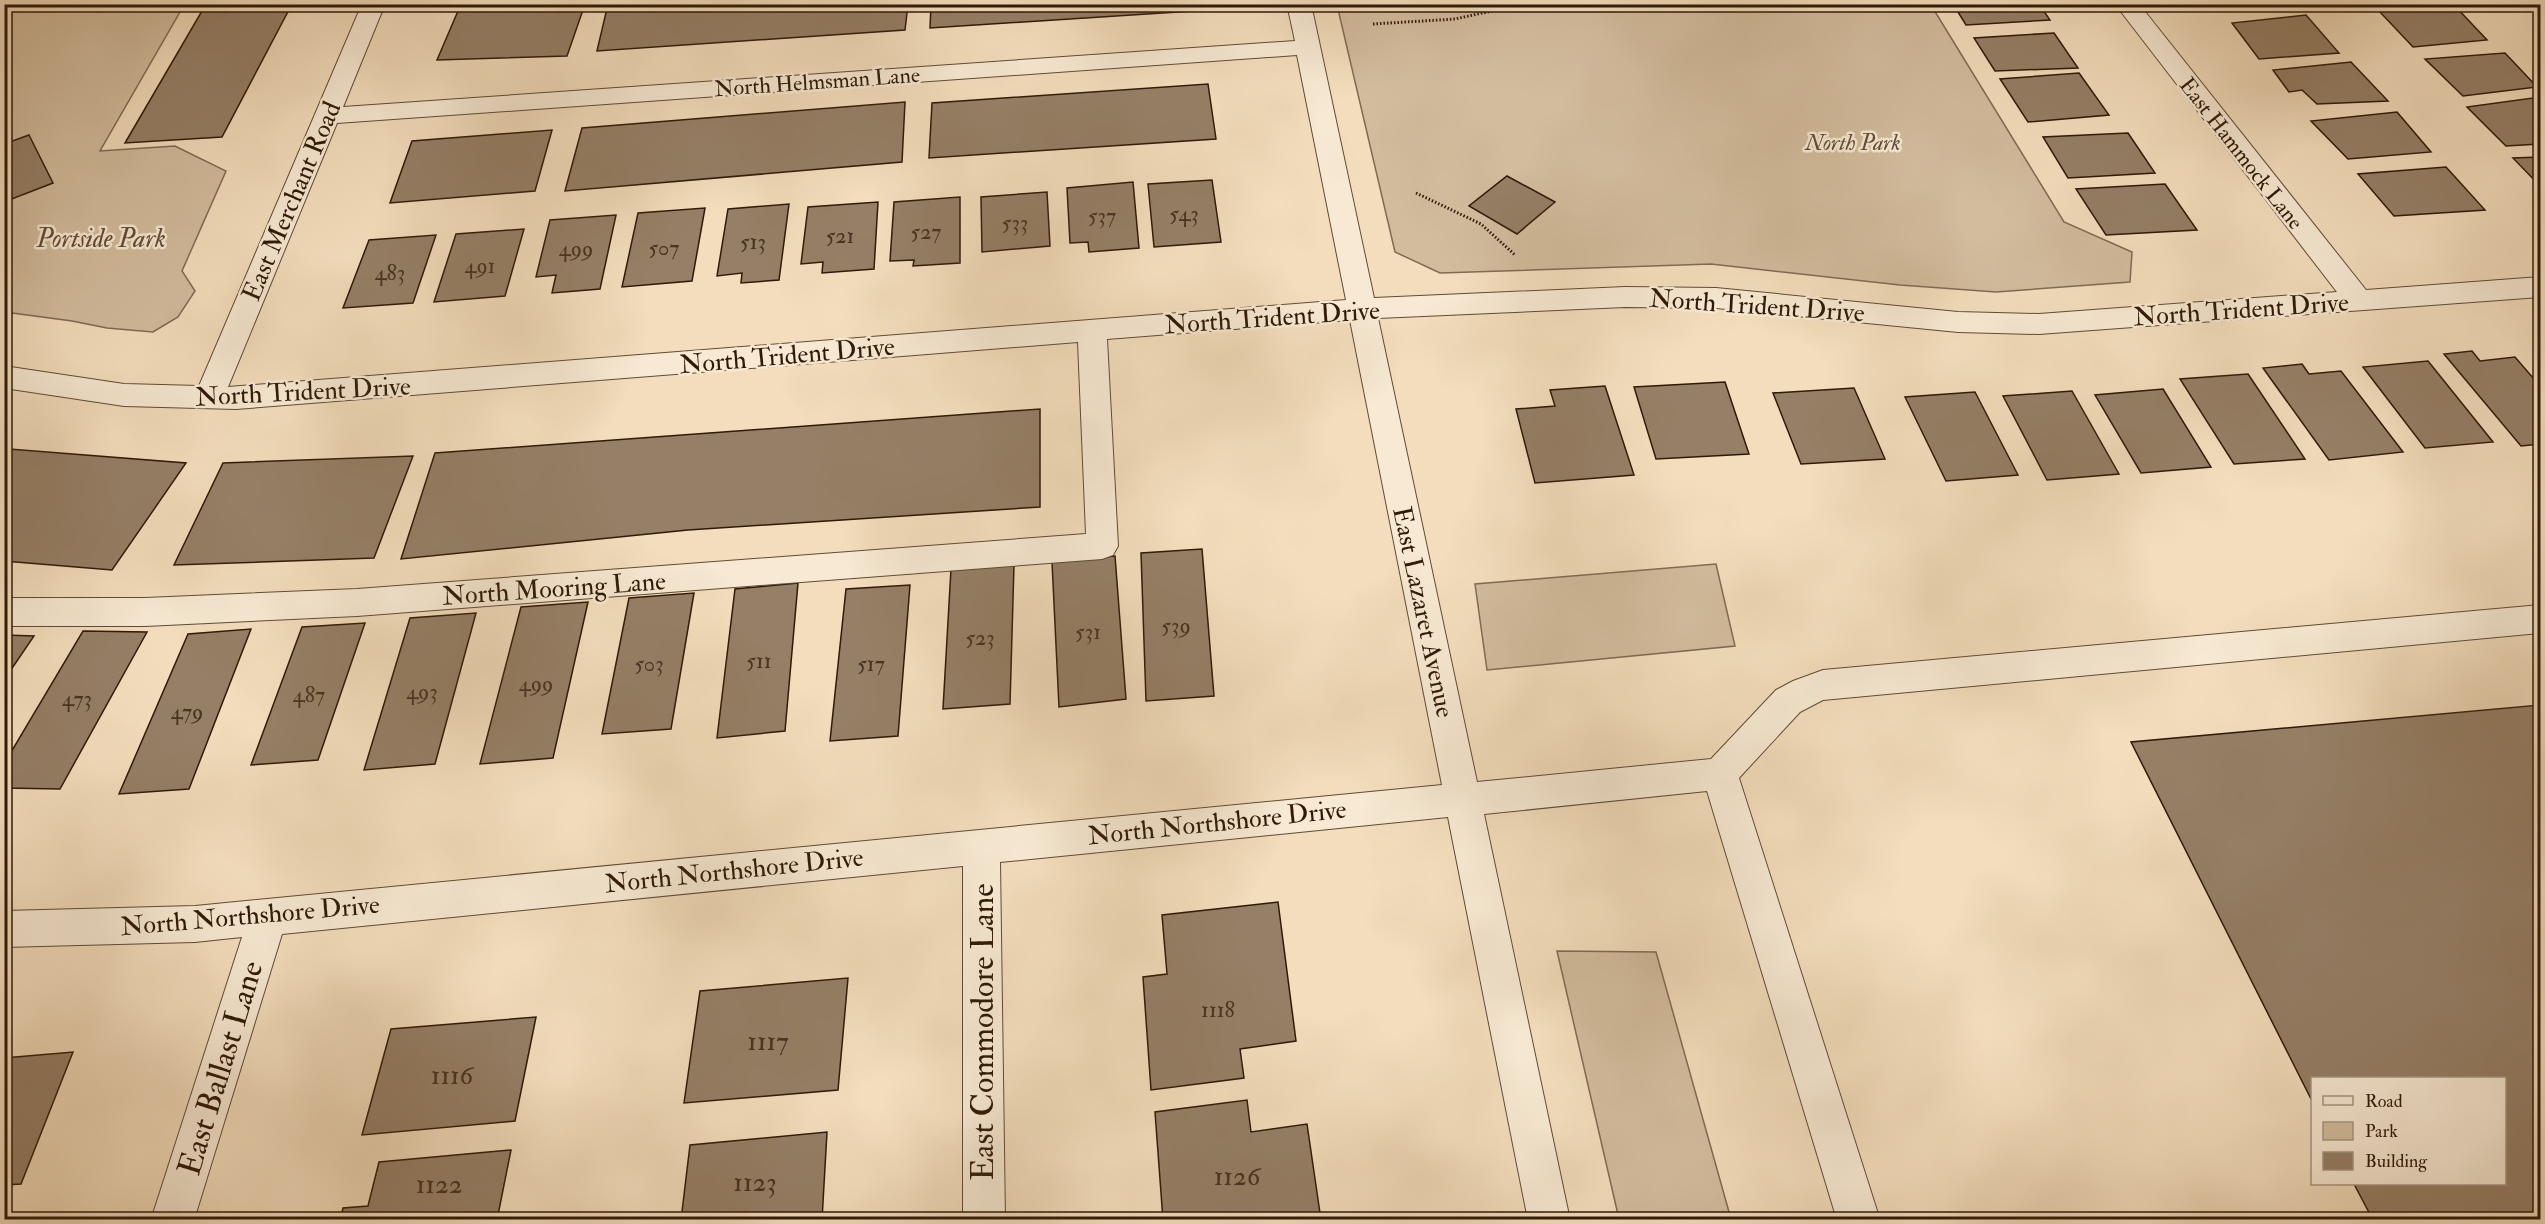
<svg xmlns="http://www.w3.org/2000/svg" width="2545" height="1224" font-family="'IM FELL Double Pica',serif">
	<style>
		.green { fill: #d2bc9d; stroke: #806b52; stroke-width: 1.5 }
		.building { fill: #957f66; stroke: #2f1a08; stroke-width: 1.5 }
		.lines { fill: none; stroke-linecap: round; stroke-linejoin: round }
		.minor-casing { stroke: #604b35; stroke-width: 2 }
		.path { stroke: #2f1a08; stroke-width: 3; stroke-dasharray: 1.5 2; stroke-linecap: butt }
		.minor { fill: #f7e9d3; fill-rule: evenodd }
		.labels { text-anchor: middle; stroke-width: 5; stroke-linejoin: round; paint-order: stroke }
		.far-street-label { font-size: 22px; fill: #2f1a08; stroke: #f7e9d3 }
		.far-park-label { font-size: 22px; font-style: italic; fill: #604b35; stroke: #f7e9d3 }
		.number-label { font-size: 22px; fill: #483320 }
		.street-label { font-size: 26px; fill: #2f1a08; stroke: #f7e9d3 }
		.park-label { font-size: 26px; font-style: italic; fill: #604b35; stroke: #f7e9d3 }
		.near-number-label { font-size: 27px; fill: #483320 }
		.near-street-label { font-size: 32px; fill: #2f1a08; stroke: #f7e9d3 }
	</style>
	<rect width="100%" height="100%" fill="#f3ddbc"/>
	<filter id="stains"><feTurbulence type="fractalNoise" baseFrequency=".00333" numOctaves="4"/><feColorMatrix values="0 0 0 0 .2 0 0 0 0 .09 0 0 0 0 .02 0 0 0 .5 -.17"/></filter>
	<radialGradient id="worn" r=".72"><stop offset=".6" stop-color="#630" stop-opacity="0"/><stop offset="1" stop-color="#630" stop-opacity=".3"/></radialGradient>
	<g class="green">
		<path d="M 5,5 L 184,5 L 100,151 L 175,146 L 226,171 L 182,271 L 195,291 L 178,317 L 153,332 L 107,328 L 72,321 L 5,312 Z"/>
		<path d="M 1337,5 L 1931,5 L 2064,222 L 2132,252 L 2130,282 L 1996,292 L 1900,285 L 1711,264 L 1440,273 L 1395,252 Z"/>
		<path d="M 1716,564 L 1735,646 L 1487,670 L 1475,584 Z"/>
		<path d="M 1557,951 L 1656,952 L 1731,1219 L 1619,1219 Z"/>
	</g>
	<g class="building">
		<path d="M 206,4 L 292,4 L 222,137 L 125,143 Z"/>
		<path d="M 461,4 L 585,4 L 567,56 L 437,60 Z"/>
		<path d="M 608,4 L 908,4 L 905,30 L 597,51 Z"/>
		<path d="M 931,4 L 1192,4 L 1193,11 L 930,28 Z"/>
		<path d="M 1953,4 L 2039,4 L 2050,20 L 1966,25 Z"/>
		<path d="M 2216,4 L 2298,4 L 2299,6 L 2222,11 Z"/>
		<path d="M 2454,5 L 2487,40 L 2413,47 L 2378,10 Z"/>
		<path d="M 2306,15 L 2339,53 L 2259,59 L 2232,23 Z"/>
		<path d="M 2054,33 L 2078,68 L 1995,71 L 1974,38 Z"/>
		<path d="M 2505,53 L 2537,87 L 2463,96 L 2425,59 Z"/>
		<path d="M 2351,62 L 2388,101 L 2317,104 L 2302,90 L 2289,92 L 2273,70 Z"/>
		<path d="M 2079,73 L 2109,115 L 2028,122 L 2000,79 Z"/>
		<path d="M 1208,84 L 1216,139 L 929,158 L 932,103 Z"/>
		<path d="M 2540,97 L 2540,144 L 2506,146 L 2467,107 Z"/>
		<path d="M 905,102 L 902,162 L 565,191 L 582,128 Z"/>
		<path d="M 2397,112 L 2431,152 L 2348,159 L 2311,121 Z"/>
		<path d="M 552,130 L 535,191 L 390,203 L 412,141 Z"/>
		<path d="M 2128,133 L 2155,173 L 2068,178 L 2043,137 Z"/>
		<path d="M 29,135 L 53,183 L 4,202 L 4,144 Z"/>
		<path d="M 2540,157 L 2540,186 L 2513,158 Z"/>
		<path d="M 2446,167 L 2485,210 L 2394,216 L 2358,174 Z"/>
		<path d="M 1507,176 L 1555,202 L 1517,234 L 1469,206 Z"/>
		<path d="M 1212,180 L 1221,242 L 1154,247 L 1148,184 Z"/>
		<path d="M 1133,182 L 1139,248 L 1089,252 L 1088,242 L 1070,243 L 1067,188 Z"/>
		<path d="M 2165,184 L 2197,230 L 2106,235 L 2076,189 Z"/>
		<path d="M 1047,192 L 1050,246 L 982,252 L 981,197 Z"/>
		<path d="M 960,197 L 960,263 L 913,266 L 914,260 L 890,261 L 894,202 Z"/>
		<path d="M 878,202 L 874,269 L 822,273 L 823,262 L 801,264 L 808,207 Z"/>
		<path d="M 789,204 L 779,280 L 741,283 L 742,273 L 717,276 L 728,209 Z"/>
		<path d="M 705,208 L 692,281 L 622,287 L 638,213 Z"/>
		<path d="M 616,215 L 600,289 L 552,293 L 556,275 L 536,277 L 550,220 Z"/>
		<path d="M 524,229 L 505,296 L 434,302 L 456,234 Z"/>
		<path d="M 436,235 L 413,303 L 343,308 L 369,240 Z"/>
		<path d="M 2472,351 L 2480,361 L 2515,357 L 2540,386 L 2540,444 L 2521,446 L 2444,354 Z"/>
		<path d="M 2428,361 L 2493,442 L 2425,448 L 2363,367 Z"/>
		<path d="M 2302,364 L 2309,374 L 2341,371 L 2403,452 L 2329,460 L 2263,368 Z"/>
		<path d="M 2248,374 L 2305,459 L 2234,464 L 2180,379 Z"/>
		<path d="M 1725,382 L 1749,454 L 1656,459 L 1634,387 Z"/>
		<path d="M 1605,386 L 1634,475 L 1535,483 L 1516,409 L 1555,406 L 1550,390 Z"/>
		<path d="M 1854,388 L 1885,459 L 1801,464 L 1773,393 Z"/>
		<path d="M 2163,389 L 2211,467 L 2141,473 L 2095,395 Z"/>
		<path d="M 2072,391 L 2119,474 L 2047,480 L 2003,396 Z"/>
		<path d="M 1975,392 L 2018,475 L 1946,481 L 1905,397 Z"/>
		<path d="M 1040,409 L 1040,507 L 688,530 L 401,559 L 435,453 Z"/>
		<path d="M 9,449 L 186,463 L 112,570 L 4,561 L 4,455 Z"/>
		<path d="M 413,456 L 374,558 L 174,565 L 223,463 Z"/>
		<path d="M 1202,549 L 1214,696 L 1146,701 L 1141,553 Z"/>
		<path d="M 1115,556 L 1126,699 L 1059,707 L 1052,562 Z"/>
		<path d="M 1014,565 L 1010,704 L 943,709 L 951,569 Z"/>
		<path d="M 798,583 L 785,731 L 717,738 L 735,589 Z"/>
		<path d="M 910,585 L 898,736 L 830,741 L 846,589 Z"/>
		<path d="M 694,593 L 671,729 L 602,734 L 629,598 Z"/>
		<path d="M 588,602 L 553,758 L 480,764 L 521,607 Z"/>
		<path d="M 476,613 L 435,764 L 364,770 L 410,618 Z"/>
		<path d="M 365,623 L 318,760 L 251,765 L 302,627 Z"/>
		<path d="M 251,629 L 189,789 L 119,794 L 188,634 Z"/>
		<path d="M 83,631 L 147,632 L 60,789 L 4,788 L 4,764 Z"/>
		<path d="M 4,635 L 34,636 L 4,680 Z"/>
		<path d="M 2540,705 L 2540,1220 L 2373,1220 L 2354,1184 L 2504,1184 L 2504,1078 L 2312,1078 L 2312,1101 L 2131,742 Z"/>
		<path d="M 1278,902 L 1296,1041 L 1240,1049 L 1244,1078 L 1151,1090 L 1143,977 L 1167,974 L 1162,915 Z"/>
		<path d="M 848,978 L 838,1090 L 684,1103 L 700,991 Z"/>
		<path d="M 536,1017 L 515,1121 L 362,1135 L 391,1029 Z"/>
		<path d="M 73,1052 L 21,1184 L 4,1185 L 4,1058 Z"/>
		<path d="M 1247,1100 L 1251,1132 L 1307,1124 L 1321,1220 L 1163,1220 L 1155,1112 Z"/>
		<path d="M 827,1132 L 822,1220 L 681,1220 L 690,1145 Z"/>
		<path d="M 511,1150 L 497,1220 L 340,1220 L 343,1208 L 368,1206 L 379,1162 Z"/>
	</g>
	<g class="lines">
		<g class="minor-casing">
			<path id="minor" d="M 362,4 L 385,4 L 343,107 L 1295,41 L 1287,4 L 1311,4 L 1374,298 L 1625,287 L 1716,288 L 1958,312 L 2039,314 L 2337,292 L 2115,4 L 2139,4 L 2366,290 L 2540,277 L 2540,297 L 2039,334 L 1958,332 L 1716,308 L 1625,307 L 1378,318 L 1477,782 L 1711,759 L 1776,690 L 1793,681 L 1823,670 L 2540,605 L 2540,633 L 1823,700 L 1800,712 L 1739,778 L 1880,1220 L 1837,1220 L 1707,791 L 1484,814 L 1570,1220 L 1528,1220 L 1448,817 L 1000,862 L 1005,1220 L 963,1220 L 963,866 L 282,934 L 194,1220 L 151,1220 L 242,937 L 195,942 L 4,947 L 4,911 L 195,906 L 1442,785 L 1350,320 L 1107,339 L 1118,546 L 1113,555 L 1102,559 L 357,616 L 145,626 L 4,626 L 4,598 L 145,598 L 357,589 L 1086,534 L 1078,342 L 236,409 L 124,406 L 4,388 L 4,366 L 124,384 L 199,386 ZM 1297,55 L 1346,300 L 228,387 L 337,123 Z"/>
		</g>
		<g class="path">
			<path d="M 16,4 L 98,11 L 147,4"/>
			<path d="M 4,5 L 11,4"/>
			<path d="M 1373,24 L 1455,19 L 1524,4"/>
			<path d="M 1416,193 L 1481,224 L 1515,255"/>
		</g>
		<use href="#minor" class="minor"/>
	</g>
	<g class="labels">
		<g class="far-street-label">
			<text transform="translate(817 81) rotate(-4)" y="8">North Helmsman Lane</text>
			<text transform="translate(2242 153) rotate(52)" y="8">East Hammock Lane</text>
		</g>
		<g class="far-park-label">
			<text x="1853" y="150">North Park</text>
		</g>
		<g class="number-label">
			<text x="1184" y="221">543</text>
			<text x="1102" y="223">537</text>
			<text x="1015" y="230">533</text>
			<text x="926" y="239">527</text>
			<text x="840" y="243">521</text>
			<text x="753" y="249">513</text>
			<text x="664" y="255">507</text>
			<text x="576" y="256">499</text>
			<text x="480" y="273">491</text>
			<text x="390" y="280">483</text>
			<text x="1176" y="633">539</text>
			<text x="1088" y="639">531</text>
			<text x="980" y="645">523</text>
			<text x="759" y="668">511</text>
			<text x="649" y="671">503</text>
			<text x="871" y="671">517</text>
			<text x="536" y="691">499</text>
			<text x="422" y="699">493</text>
			<text x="309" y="702">487</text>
			<text x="77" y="706">473</text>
			<text x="187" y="719">479</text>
			<text x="1218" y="1017">1118</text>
		</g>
		<g class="street-label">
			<text transform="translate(291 201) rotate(-67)" y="9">East Merchant Road</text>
			<text transform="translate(1757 305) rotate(4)" y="9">North Trident Drive</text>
			<text transform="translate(2241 309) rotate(-4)" y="9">North Trident Drive</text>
			<text transform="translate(1272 317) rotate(-4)" y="9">North Trident Drive</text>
			<text transform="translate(787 355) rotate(-5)" y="9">North Trident Drive</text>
			<text transform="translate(303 391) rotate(-3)" y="9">North Trident Drive</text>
			<text transform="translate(554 588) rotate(-4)" y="9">North Mooring Lane</text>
			<text transform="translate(1424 612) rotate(78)" y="9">East Lazaret Avenue</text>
			<text transform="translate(1217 822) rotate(-6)" y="9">North Northshore Drive</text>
			<text transform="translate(734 870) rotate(-6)" y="9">North Northshore Drive</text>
			<text transform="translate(250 915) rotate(-5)" y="9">North Northshore Drive</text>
		</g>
		<g class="park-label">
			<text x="101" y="247">Portside Park</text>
		</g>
		<g class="near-number-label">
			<text x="768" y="1050">1117</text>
			<text x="452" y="1084">1116</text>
			<text x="1237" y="1185">1126</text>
			<text x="755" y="1191">1123</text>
			<text x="439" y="1193">1122</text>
		</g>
		<g class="near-street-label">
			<text transform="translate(982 1032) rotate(-90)" y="11">East Commodore Lane</text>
			<text transform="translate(220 1068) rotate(-73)" y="11">East Ballast Lane</text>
		</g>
	</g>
	<rect width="2545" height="1224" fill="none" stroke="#f3ddbc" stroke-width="24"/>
	<rect x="6" y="6" width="2533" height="1212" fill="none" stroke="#2f1a08" stroke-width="3"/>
	<rect x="12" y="12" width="2521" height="1200" fill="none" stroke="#2f1a08" stroke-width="1.5"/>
	<rect x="2311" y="1077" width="195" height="108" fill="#f7e9d3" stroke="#a79682" stroke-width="1.5"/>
	<rect x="2323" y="1096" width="30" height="9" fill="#f7e9d3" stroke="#a79682" stroke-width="1.5"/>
	<text x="2365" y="1107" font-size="18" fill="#2f1a08">Road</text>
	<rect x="2323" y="1122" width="30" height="18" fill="#d2bc9d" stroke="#a79682" stroke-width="1.5"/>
	<text x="2365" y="1137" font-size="18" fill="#2f1a08">Park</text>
	<rect x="2323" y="1152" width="30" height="18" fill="#957f66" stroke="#a79682" stroke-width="1.5"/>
	<text x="2365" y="1167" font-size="18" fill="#2f1a08">Building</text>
	<rect width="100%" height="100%" filter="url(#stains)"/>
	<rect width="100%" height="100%" fill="url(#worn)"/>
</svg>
